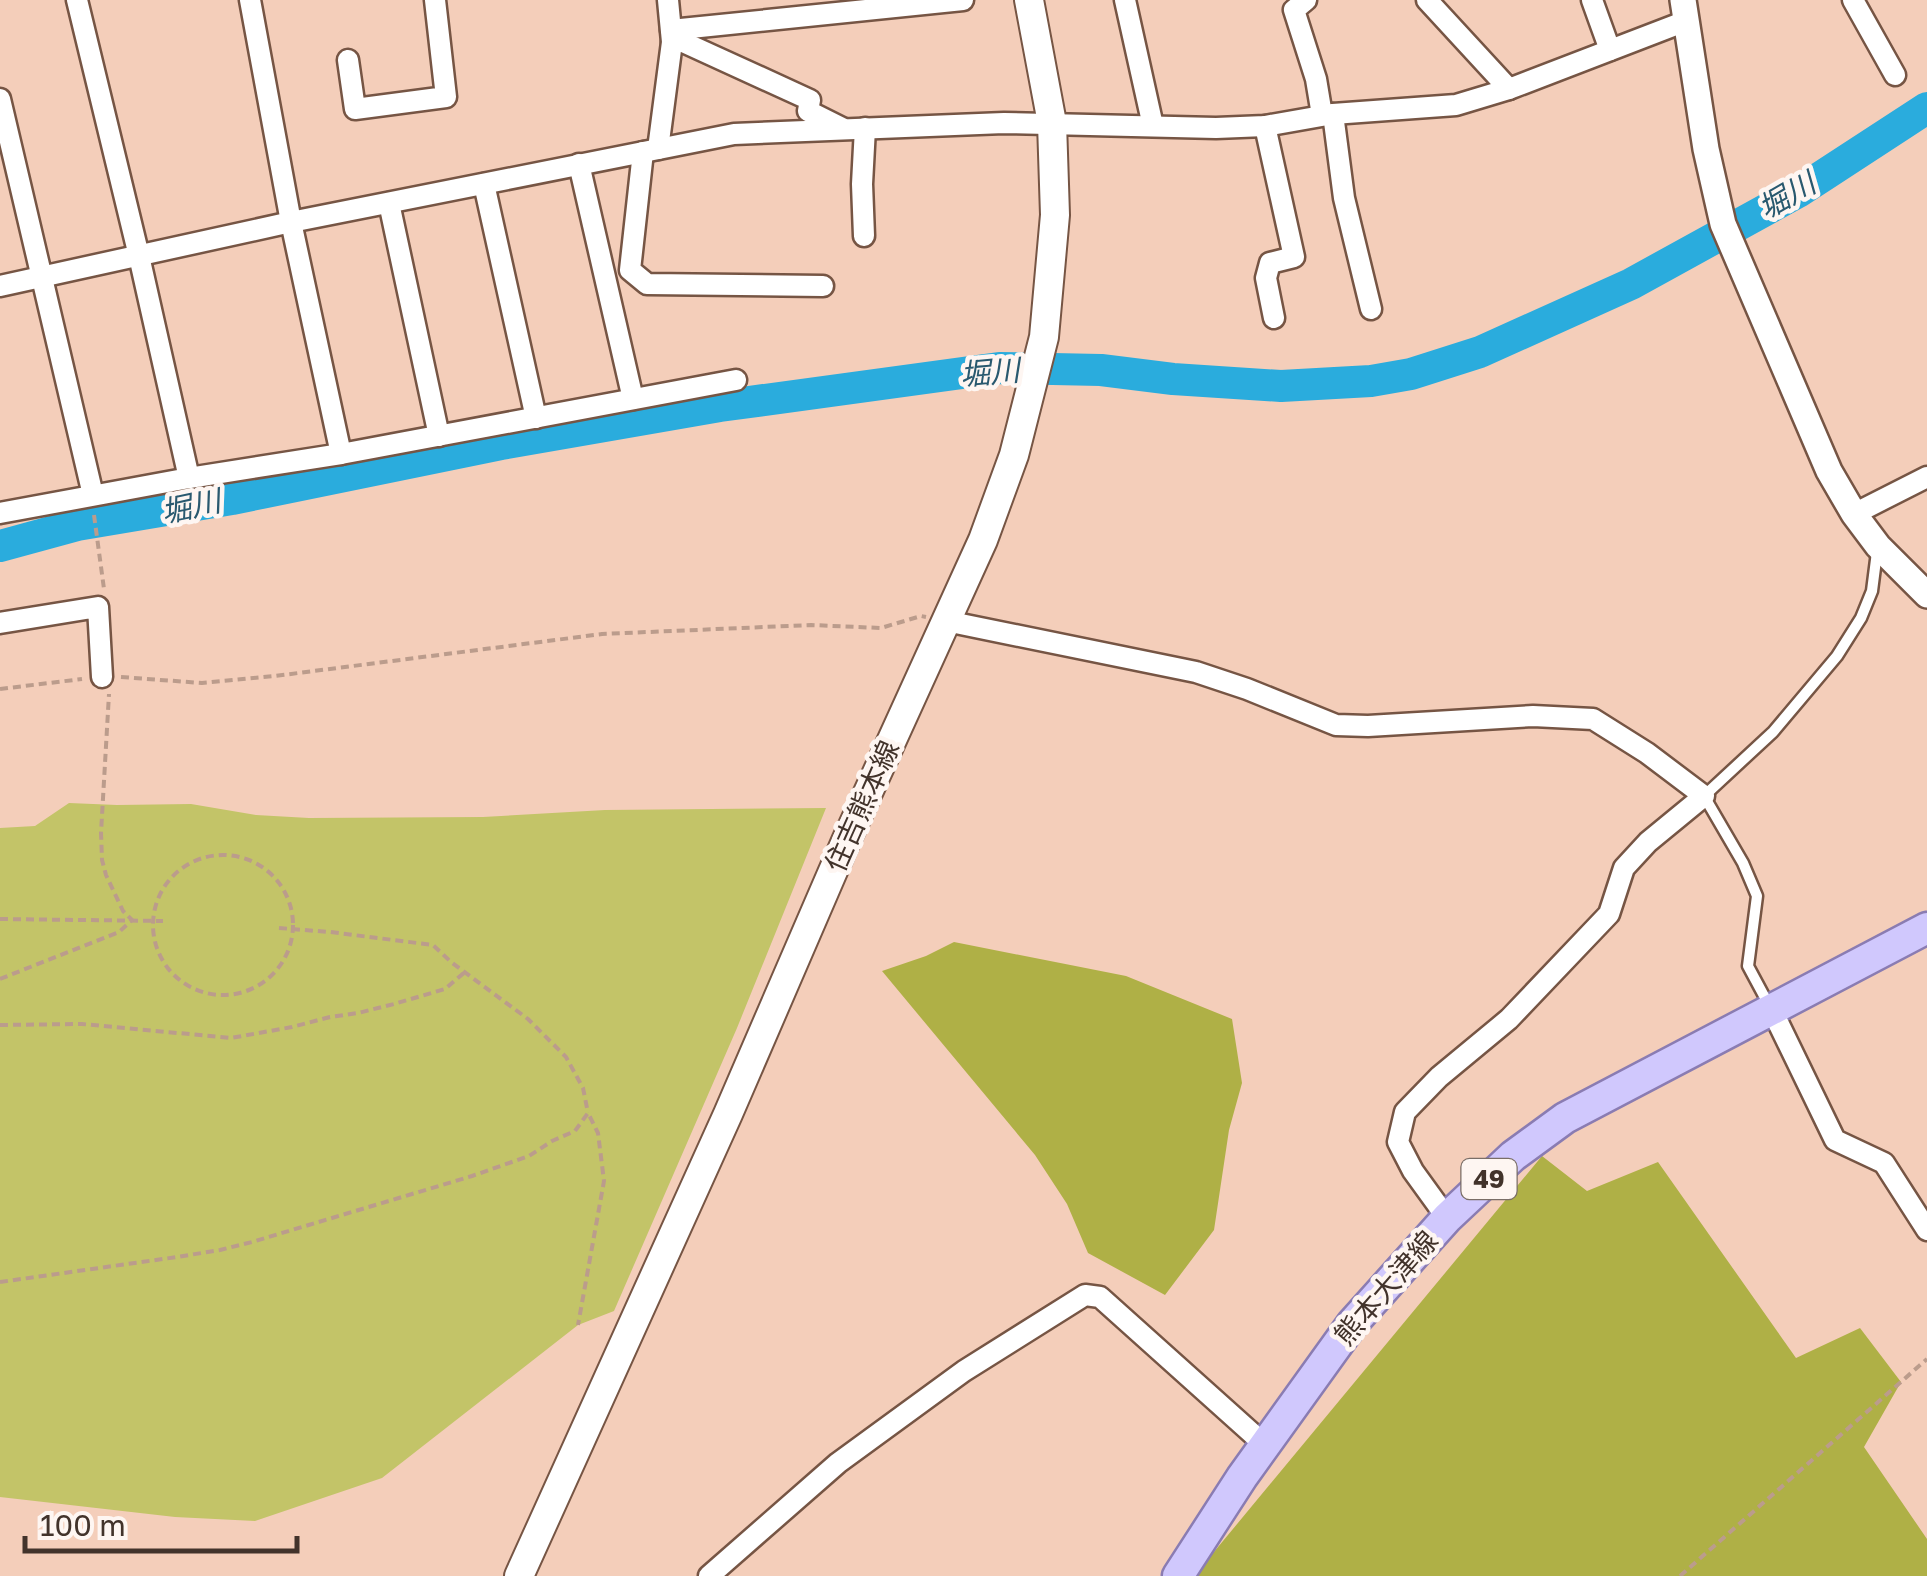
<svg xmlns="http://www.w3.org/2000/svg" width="1927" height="1576" font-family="'Golos Text','Noto Sans JP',sans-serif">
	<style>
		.green { fill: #c3c468 }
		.forest { fill: #afb046 }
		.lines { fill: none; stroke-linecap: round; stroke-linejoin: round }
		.river { stroke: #2aacdd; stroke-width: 32 }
		.service-casing { stroke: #765544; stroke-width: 15 }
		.minor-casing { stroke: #765544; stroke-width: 25 }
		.tertiary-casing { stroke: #765544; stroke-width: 30 }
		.secondary-casing { stroke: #765544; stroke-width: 32 }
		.primary-casing { stroke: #8a7cb2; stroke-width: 35 }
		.path { stroke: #bb9c8c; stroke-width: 4; stroke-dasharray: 8 5; stroke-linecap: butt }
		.service { stroke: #fff; stroke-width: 10 }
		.minor { stroke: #fff; stroke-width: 20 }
		.tertiary { stroke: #fff; stroke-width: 25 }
		.secondary { stroke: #fff; stroke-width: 28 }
		.primary { stroke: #d0c8fd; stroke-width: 30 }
		.labels { text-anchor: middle; stroke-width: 9; stroke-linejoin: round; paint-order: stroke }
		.shield { fill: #fef6f2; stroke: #7a6e67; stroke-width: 2.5 }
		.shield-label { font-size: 25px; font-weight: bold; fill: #42332b }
		.street-label { font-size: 28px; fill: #42332b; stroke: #fef6f2 }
		.water-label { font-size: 30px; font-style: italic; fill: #29596f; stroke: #fef6f2 }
	</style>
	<rect width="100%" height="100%" fill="#f4ceba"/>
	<path class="green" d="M 69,803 L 117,805 L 191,804 L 256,815 L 309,818 L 483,817 L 605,810 L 826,808 L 737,1028 L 614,1311 L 578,1325 L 382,1478 L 255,1521 L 175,1517 L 0,1497 L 0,828 L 35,826 Z"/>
	<g class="forest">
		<path d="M 954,942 L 1126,976 L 1232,1019 L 1242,1083 L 1229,1130 L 1214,1230 L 1165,1295 L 1088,1253 L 1067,1204 L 1035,1155 L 882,971 L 926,956 Z"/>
		<path d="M 1542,1156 L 1587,1191 L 1658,1162 L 1796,1358 L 1860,1328 L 1901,1382 L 1864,1447 L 1927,1539 L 1927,1576 L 1194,1576 Z"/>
	</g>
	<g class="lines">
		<path class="river" d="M 0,546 L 77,525 L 232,499 L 501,444 L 720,406 L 999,368 L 1101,370 L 1173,379 L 1281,386 L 1371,381 L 1411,374 L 1480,352 L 1631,284 L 1798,192 L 1927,108"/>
		<g class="service-casing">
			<path id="service" d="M 1770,1007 L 1748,966 L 1757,896 L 1743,863 L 1704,796 L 1773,732 L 1837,656 L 1861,618 L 1872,591 L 1877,552"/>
		</g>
		<g class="minor-casing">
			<g id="minor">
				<path d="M 77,0 L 139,256 L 189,478"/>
				<path d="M 250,0 L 291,222 L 341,454"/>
				<path d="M 668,0 L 672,42 L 683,42 L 810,100 L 808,111 L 842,128"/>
				<path d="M 1125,0 L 1153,126"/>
				<path d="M 1306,0 L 1294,10 L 1316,79 L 1322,115"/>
				<path d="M 1427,0 L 1509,89"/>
				<path d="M 1592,0 L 1610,50"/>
				<path d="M 1853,0 L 1895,75"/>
				<path d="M 671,30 L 963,0"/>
				<path d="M 348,60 L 355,109 L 446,97 L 435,0"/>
				<path d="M 0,99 L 93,495"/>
				<path d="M 1333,114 L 1344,198 L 1371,309"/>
				<path d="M 1265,126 L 1294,257 L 1270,263 L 1266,278 L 1274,318"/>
				<path d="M 658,149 L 672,42"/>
				<path d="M 643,152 L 630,270 L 647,284 L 823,286"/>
				<path d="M 579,164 L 633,399"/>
				<path d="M 484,184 L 536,418"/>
				<path d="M 389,203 L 439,436"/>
				<path d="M 864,236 L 862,184 L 865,128"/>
				<path d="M 0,286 L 291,222 L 734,134 L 1004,123 L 1216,128 L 1265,126 L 1333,114 L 1456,105 L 1509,89 L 1686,21"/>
				<path d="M 0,513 L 189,478 L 341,454 L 736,380"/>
				<path d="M 1854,514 L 1927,477"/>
				<path d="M 946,621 L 1196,672 L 1247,689 L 1336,725 L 1368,726 L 1533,716 L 1593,719 L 1647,753 L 1704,796 L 1648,842 L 1624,868 L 1609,914 L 1509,1019 L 1439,1077 L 1405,1112 L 1398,1142 L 1413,1171 L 1447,1218"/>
				<path d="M 0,623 L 98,607 L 102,677"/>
				<path d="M 1771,1008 L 1835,1140 L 1884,1163 L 1927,1230"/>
				<path d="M 709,1576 L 838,1463 L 964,1371 L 1085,1295 L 1100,1297 L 1265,1445"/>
			</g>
		</g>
		<g class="tertiary-casing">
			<path id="tertiary" d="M 1683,0 L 1706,149 L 1723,224 L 1829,471 L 1854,514 L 1878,546 L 1927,595"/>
		</g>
		<g class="secondary-casing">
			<path id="secondary" d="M 519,1576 L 728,1114 L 846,841 L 983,540 L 1014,455 L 1044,337 L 1055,215 L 1052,123 L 1029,0"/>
		</g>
		<g class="primary-casing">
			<path id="primary" d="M 1178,1576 L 1242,1477 L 1352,1324 L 1447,1218 L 1513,1156 L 1565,1118 L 1927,928"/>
		</g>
		<g class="path">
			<path d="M 94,515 L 104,589"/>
			<path d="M 121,677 L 202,683 L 275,676 L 602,634 L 811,625 L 881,628 L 921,616 L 926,617"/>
			<path d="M 0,689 L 82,679"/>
			<circle cx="223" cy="925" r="70"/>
			<path d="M 0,919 L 163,921"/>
			<path d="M 279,928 L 330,932 L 433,945 L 451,962 L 528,1019 L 566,1057 L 583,1088 L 588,1113"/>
			<path d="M 0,979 L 119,932 L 132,920 L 123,911 L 106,875 L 102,860 L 101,833 L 109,694"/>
			<path d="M 0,1025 L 82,1024 L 231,1038 L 292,1027 L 330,1017 L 358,1013 L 394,1004 L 445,989 L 465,972"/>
			<path d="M 0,1282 L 177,1257 L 220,1250 L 252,1242 L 472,1176 L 529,1156 L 552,1141 L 575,1131 L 588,1113 L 598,1133 L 604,1181 L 578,1325"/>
			<path d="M 1680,1576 L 1927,1359"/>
		</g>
		<use href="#service" class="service"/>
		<use href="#minor" class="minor"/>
		<use href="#tertiary" class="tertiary"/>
		<use href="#secondary" class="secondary"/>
		<use href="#primary" class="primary"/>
	</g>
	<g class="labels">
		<rect class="shield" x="1461.5" y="1159" width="55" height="40" rx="8"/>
		<g class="shield-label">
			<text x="1489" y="1188">49</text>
		</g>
		<g class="street-label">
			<text transform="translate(862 806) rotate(-66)" y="10">住吉熊本線</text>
			<text transform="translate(1386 1288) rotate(-49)" y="10">熊本大津線</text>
		</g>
		<g class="water-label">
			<text transform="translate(1787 196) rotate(-30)" y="10">堀川</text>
			<text transform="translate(990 373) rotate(-5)" y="10">堀川</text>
			<text transform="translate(191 507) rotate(-12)" y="10">堀川</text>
		</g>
	</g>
	<path d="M25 1536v15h272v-15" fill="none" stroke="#42332b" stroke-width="5"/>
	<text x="40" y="1536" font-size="30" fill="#42332b" stroke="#fef6f2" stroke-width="8" paint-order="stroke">100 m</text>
</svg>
